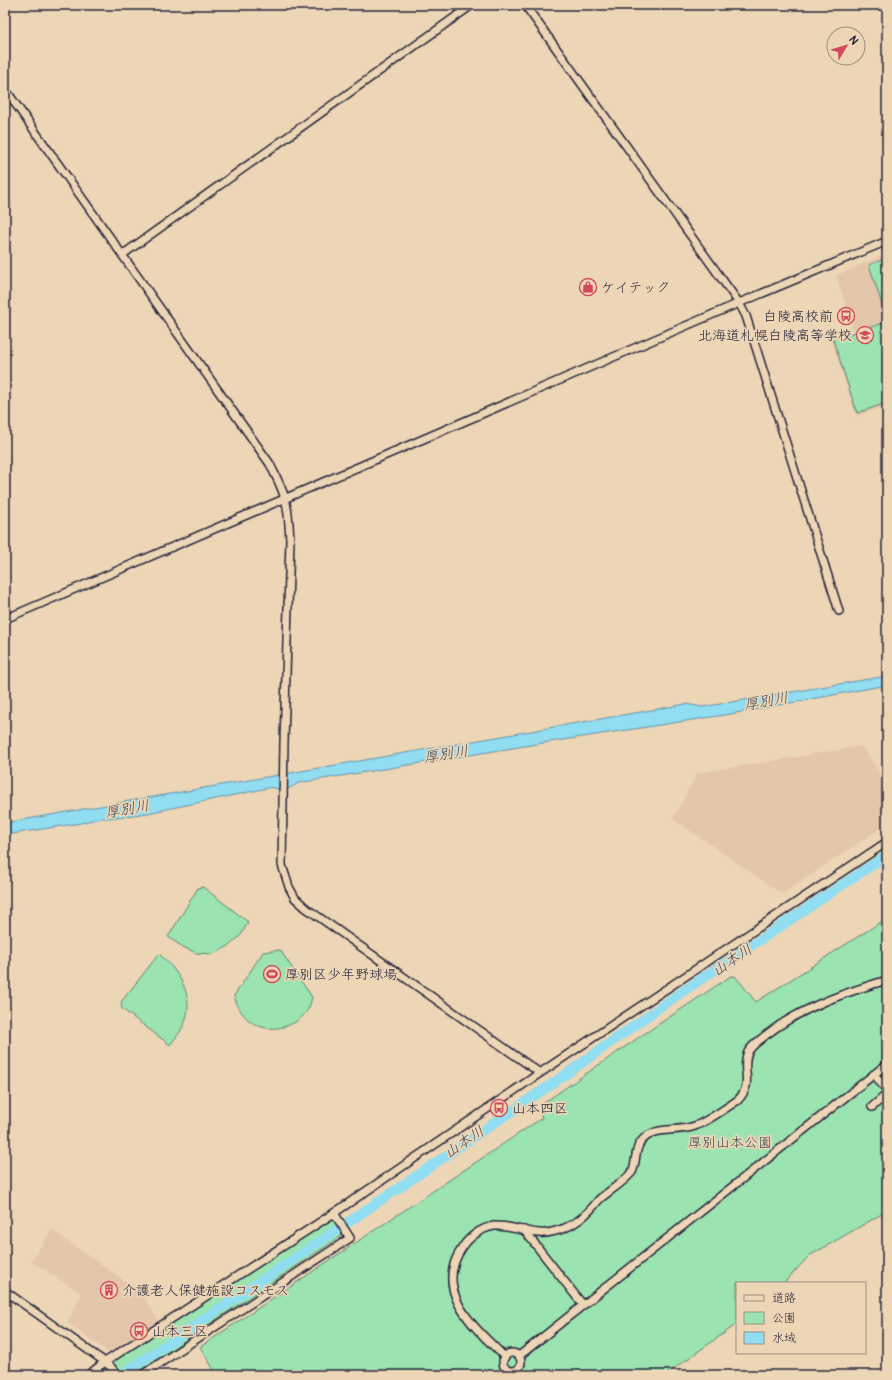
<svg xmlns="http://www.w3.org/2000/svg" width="892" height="1380" font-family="Pangolin,'Klee One',sans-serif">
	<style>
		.built { fill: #e4c6ab }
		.green { fill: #9be3b1; stroke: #5e8276 }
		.water { fill: #91ddf1; stroke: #6592a8 }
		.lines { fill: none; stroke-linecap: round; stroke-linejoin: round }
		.river { stroke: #91ddf1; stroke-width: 10 }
		.minor-casing { stroke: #22223b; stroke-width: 10 }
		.minor { stroke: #edd6b6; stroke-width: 7 }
		.labels { text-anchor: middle; stroke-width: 3.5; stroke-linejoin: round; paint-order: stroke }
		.poi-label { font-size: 14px; fill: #22223b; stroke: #edd6b6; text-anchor: start }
		.park-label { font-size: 14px; fill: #3a4953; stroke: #edd6b6 }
		.water-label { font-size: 15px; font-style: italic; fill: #38475f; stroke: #edd6b6 }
	</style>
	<rect width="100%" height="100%" fill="#edd6b6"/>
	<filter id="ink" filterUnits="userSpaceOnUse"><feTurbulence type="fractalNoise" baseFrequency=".025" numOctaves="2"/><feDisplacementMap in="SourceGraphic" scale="8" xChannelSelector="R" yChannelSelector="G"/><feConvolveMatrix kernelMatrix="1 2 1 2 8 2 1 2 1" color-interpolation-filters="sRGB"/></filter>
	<g filter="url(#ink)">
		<g class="built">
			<path d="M 887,254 L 887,406 L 856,416 L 831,339 L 854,332 L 836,275 Z"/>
			<path d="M 862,746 L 887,785 L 887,824 L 782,894 L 673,819 L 697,773 Z"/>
			<path d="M 52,1230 L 141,1292 L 159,1322 L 112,1351 L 108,1352 L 67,1323 L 82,1294 L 31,1261 Z"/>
		</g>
		<g class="green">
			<path d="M 887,258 L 887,320 L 869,265 Z"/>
			<path d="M 887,322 L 887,403 L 857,413 L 833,339 Z"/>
			<path d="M 203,887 L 248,922 L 241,935 L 229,946 L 213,954 L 196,953 L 183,947 L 168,937 L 198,888 Z"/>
			<path d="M 887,918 L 887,1211 L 809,1256 L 784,1283 L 737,1283 L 737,1324 L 665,1375 L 217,1375 L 200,1347 L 542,1118 L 540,1110 L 542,1104 L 638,1038 L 731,976 L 735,976 L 756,1002 Z"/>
			<path d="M 280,950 L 312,997 C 311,1001 310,1006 308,1009 C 297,1028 268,1035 250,1021 C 242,1015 237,1006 234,996 L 263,952 Z"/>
			<path d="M 159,954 C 181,973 198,1001 181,1030 C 178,1035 174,1040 170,1045 L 122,1009 L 121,1002 Z"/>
			<path d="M 330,1215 L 343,1235 L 133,1375 L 94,1375 Z"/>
		</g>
		<path class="water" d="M 887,676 L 887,685 L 731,714 L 537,744 L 298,783 C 293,787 285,791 278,789 C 273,788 273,787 268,788 L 148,813 L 110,818 L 100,818 L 81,823 L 5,835 L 5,823 L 95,807 L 686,704 L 702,707 Z"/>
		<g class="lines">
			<path class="river" d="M 121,1375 L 384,1198 L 562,1077 L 673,998 L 887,855"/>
			<g class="minor-casing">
				<g id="minor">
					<path d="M 525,5 L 739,303 L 746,316 L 839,611"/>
					<path d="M 5,89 L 270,464 C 275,475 282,487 285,499 C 289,512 289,526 290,540 L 284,742 L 282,865 L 289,887 L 295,898 L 306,908 L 540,1073"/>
					<path d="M 122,255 L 472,5"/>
					<path d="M 5,619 L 739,303 L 887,241"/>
					<path d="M 874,1074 L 887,1091"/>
					<path d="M 872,1107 L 887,1094"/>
					<path d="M 524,1230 L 583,1305"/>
					<path d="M 5,1291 L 105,1362 L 111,1367 L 117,1375"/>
					<circle cx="512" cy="1362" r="9"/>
					<path d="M 519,1356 L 887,1064"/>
					<path d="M 505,1357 C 475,1328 432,1292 462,1248 C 469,1237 481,1228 494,1226 C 509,1225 524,1232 539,1233 C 548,1234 557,1231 565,1228 C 574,1224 583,1218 590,1210 C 594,1206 597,1201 602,1197 C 612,1189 624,1182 632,1172 C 637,1162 634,1152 640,1143 C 654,1124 677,1133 695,1126 C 708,1121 726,1108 738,1100 C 755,1082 740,1070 748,1052 C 752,1045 760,1040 766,1035 C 802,1007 844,993 887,980"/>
					<path d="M 88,1375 L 105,1362 L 334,1213 L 540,1073 L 887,842"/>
					<path d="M 142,1375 L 350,1238 L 334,1213"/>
				</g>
			</g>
			<use href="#minor" class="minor"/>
		</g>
	</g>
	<defs>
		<g id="shop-ring" transform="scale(0.9)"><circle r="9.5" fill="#edd6b6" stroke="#d1495b" stroke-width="1.5"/><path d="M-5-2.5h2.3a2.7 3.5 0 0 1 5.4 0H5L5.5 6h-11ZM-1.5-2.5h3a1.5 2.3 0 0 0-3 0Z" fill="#d1495b"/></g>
		<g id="bus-ring" transform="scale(0.9)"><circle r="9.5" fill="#edd6b6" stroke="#d1495b" stroke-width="1.5"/><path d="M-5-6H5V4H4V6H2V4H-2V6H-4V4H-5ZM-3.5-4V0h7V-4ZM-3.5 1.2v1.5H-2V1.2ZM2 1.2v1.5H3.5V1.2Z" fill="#d1495b"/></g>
		<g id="school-ring" transform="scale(0.9)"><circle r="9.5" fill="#edd6b6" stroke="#d1495b" stroke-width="1.5"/><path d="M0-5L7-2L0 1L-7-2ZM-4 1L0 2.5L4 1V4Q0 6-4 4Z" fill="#d1495b"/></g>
		<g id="stadium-ring" transform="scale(0.9)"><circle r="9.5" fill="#edd6b6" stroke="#d1495b" stroke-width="1.5"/><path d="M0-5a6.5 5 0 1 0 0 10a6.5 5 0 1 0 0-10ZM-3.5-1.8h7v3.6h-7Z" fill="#d1495b"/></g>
		<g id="building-ring" transform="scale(0.9)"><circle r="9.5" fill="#edd6b6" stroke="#d1495b" stroke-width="1.5"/><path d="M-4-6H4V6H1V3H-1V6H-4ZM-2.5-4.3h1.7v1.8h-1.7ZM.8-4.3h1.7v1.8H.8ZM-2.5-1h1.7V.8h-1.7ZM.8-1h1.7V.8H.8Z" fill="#d1495b"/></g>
	</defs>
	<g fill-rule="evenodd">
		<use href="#shop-ring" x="588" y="287"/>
		<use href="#bus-ring" x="846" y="316"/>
		<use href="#school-ring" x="865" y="335"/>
		<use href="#stadium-ring" x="272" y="974"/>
		<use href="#bus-ring" x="499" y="1108"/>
		<use href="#building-ring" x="109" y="1290"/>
		<use href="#bus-ring" x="139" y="1331"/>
	</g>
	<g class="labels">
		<g class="poi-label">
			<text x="601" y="292">ケイテック</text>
			<text x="833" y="321" text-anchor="end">白陵高校前</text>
			<text x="852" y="340" text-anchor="end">北海道札幌白陵高等学校</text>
			<text x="285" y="979">厚別区少年野球場</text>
			<text x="512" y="1113">山本四区</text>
			<text x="122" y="1295">介護老人保健施設コスモス</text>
			<text x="152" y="1336">山本三区</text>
		</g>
		<g class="park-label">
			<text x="730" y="1147">厚別山本公園</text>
		</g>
		<g class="water-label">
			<text transform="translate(766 701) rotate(-10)" y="5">厚別川</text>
			<text transform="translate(446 754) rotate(-9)" y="5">厚別川</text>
			<text transform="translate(127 809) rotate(-10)" y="5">厚別川</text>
			<text transform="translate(732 960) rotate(-34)" y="5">山本川</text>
			<text transform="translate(464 1142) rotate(-34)" y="5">山本川</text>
		</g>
	</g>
	<rect width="892" height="1380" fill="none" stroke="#edd6b6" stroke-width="20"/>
	<rect x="10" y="10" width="872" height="1360" fill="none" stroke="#22223b" stroke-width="1.5" filter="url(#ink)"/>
	<rect x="736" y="1282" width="130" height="72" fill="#edd6b6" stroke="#9c8e85"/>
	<rect x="744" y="1295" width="20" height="6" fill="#edd6b6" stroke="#9c8e85"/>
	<text x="772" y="1302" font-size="12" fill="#22223b">道路</text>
	<rect x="744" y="1312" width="20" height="12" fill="#9be3b1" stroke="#9c8e85"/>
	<text x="772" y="1322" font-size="12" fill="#22223b">公園</text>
	<rect x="744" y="1332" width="20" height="12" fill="#91ddf1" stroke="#9c8e85"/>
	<text x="772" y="1342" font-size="12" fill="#22223b">水域</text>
	<g transform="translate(846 46) rotate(52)"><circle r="19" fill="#edd6b6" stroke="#9c8e85"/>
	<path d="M0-3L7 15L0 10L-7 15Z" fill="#d1495b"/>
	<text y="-6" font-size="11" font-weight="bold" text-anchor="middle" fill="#22223b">N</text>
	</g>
</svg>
